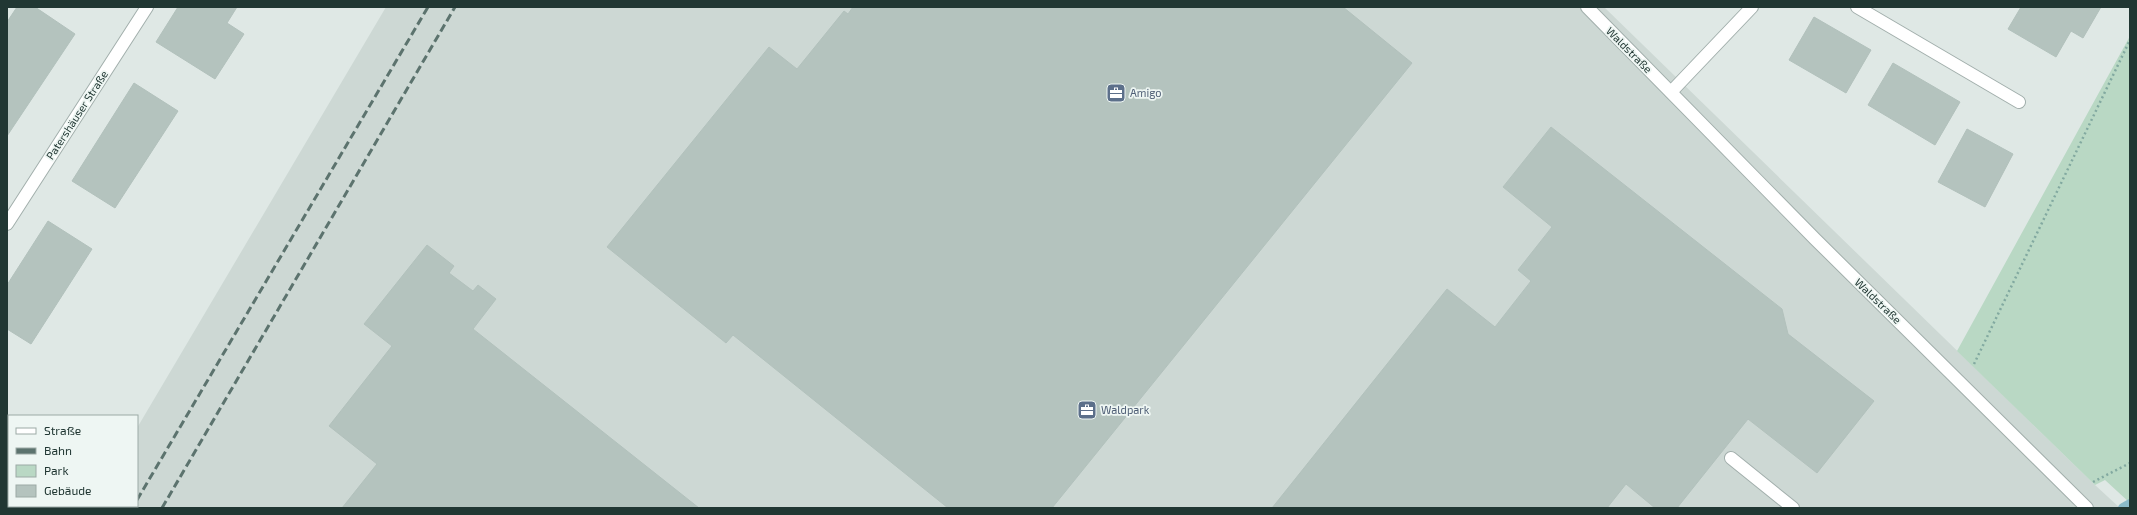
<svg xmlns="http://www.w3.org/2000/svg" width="2137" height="515" font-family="'Exo 2',sans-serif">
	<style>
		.built { fill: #cdd8d4 }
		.green { fill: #b9d8c4 }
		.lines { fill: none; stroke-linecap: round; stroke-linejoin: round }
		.stream { stroke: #8bbbc9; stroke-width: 10 }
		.building { fill: #b4c3be; stroke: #b2c1bc }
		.minor-casing { stroke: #a2afac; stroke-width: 14 }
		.path { stroke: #82a9a0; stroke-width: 2.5; stroke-dasharray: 2 3; stroke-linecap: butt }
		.minor { stroke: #fff; stroke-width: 12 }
		.rail { stroke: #5c736e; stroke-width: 3; stroke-dasharray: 8 4; stroke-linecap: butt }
		.labels { text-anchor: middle; stroke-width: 3.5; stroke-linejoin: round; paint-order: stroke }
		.street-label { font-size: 11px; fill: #213733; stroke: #eef6f3 }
		.service-label { font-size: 11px; fill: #4e5e75; stroke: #eef6f3; text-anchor: start }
	</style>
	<rect width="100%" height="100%" fill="#dfe8e5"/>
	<path class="built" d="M 386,7 L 1604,7 L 2095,485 L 2120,508 L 90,508 L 91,506 L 137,506 L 137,428 Z"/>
	<path class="green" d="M 2130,36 L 2130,503 L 2105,480 L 2095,485 L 1957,351 Z"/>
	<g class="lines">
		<path class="stream" d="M 2123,508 L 2130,504"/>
	</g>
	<g class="building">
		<path d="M 17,7 L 35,7 L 75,34 L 7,136 L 7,22 Z"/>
		<path d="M 178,7 L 237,7 L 227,23 L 244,34 L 215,79 L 156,42 Z"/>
		<path d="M 853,7 L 1343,7 L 1412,63 L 1052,508 L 948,508 L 733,335 L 726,343 L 607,247 L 769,47 L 797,69 L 844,11 L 848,14 Z"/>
		<path d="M 2021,7 L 2101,7 L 2083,38 L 2071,31 L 2056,57 L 2008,29 Z"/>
		<path d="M 1814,17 L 1871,50 L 1846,93 L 1789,60 Z"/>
		<path d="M 1893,63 L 1960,102 L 1935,145 L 1868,105 Z"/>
		<path d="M 134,83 L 178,111 L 115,208 L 72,181 Z"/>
		<path d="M 1551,127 L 1782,309 L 1788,334 L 1874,401 L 1817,473 L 1748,419 L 1677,508 L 1655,508 L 1626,484 L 1607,508 L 1272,508 L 1447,289 L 1495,327 L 1531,281 L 1518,270 L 1552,227 L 1503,187 Z"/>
		<path d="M 1967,129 L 2013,154 L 1985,207 L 1938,182 Z"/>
		<path d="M 48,221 L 92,249 L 31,344 L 7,329 L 7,285 Z"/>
		<path d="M 427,245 L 454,266 L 449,273 L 473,291 L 478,285 L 496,299 L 473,329 L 699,508 L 342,508 L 377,464 L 329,426 L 392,346 L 364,324 Z"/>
		<path d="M 8,450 L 9,451 L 9,485 L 7,484 Z"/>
	</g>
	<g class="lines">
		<g class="minor-casing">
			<g id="minor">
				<path d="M 1587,7 L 1815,239 L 2087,508"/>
				<path d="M 1857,7 L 2019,102"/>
				<path d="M 1671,92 L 1752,7"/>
				<path d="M 7,224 L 147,7"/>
				<path d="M 1731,458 L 1793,508"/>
			</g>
		</g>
		<g class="path">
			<path d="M 1974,364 L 2130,40"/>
			<path d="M 2093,482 L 2130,463"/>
		</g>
		<use href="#minor" class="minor"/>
		<g class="rail">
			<path d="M 137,500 L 428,7"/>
			<path d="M 132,508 L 133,506"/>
			<path d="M 162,508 L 455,7"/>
		</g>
	</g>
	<defs>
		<g id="office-square" transform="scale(1)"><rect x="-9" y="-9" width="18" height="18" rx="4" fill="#5c6f8a" stroke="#eef6f3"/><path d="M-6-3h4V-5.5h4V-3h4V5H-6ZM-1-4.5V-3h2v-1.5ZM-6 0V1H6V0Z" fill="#fff"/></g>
	</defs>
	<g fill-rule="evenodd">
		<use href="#office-square" x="1116" y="93"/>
		<use href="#office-square" x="1087" y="410"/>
	</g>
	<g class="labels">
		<g class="street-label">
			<text transform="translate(1629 50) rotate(45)" y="4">Waldstraße</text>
			<text transform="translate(77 115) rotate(-57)" y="4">Patershäuser Straße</text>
			<text transform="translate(1878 301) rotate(44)" y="4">Waldstraße</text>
		</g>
		<g class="service-label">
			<text x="1130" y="97">Amigo</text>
			<text x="1101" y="414">Waldpark</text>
		</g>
	</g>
	<rect width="2137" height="515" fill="none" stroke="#213733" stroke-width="16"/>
	<rect x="8" y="415" width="130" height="92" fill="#eef6f3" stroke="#9caaa6"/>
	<rect x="16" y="428" width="20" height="6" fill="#ffffff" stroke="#9caaa6"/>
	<text x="44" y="435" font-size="12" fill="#213733">Straße</text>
	<rect x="16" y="448" width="20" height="6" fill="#5c736e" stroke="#9caaa6"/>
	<text x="44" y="455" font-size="12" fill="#213733">Bahn</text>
	<rect x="16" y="465" width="20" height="12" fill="#b9d8c4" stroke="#9caaa6"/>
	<text x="44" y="475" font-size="12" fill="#213733">Park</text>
	<rect x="16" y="485" width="20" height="12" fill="#b4c3be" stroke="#9caaa6"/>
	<text x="44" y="495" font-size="12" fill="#213733">Gebäude</text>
</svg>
